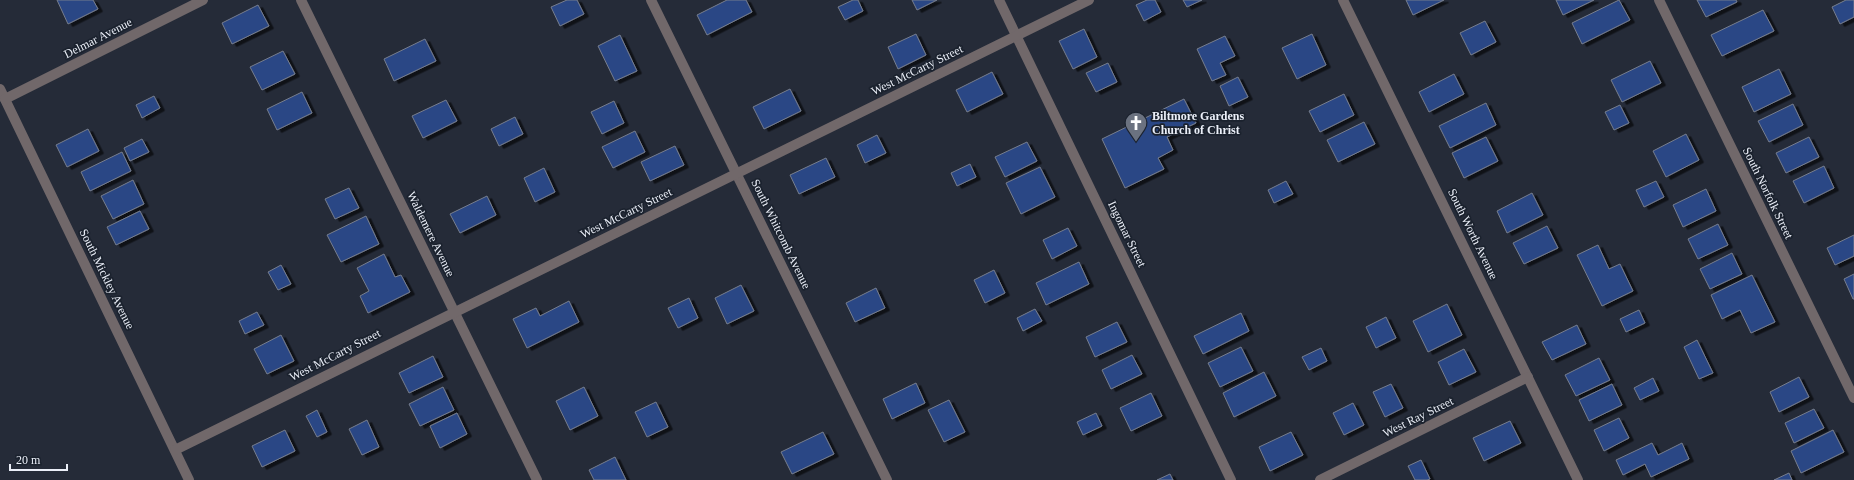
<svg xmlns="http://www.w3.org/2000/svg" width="1854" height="480" font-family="'Times New Roman',serif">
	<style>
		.building { fill: #2b4685; stroke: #767e8e; filter: url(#shadow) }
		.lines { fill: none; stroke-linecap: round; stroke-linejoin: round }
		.minor { stroke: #71686a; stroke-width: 10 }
		.labels { text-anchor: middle; stroke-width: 3.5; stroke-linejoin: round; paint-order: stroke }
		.street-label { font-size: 12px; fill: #ebeff8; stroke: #1b222e }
		.poi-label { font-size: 12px; font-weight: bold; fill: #ebeff8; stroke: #1b222e; text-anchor: start }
	</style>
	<defs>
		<filter id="shadow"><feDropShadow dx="4.5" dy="2.5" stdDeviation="0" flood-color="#0009"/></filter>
	</defs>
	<rect width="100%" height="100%" fill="#252b38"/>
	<g class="building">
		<path d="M 57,0 L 93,0 L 98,9 L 68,24 Z"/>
		<path d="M 567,0 L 577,0 L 584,14 L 560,26 L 551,7 Z"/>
		<path d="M 727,0 L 746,0 L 752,12 L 707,35 L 697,15 Z"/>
		<path d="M 853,0 L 858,0 L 863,11 L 845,20 L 838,7 Z"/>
		<path d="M 912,0 L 937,0 L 917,10 Z"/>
		<path d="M 1147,0 L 1155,0 L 1161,12 L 1144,21 L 1136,5 Z"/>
		<path d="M 1183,0 L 1202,0 L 1187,7 Z"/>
		<path d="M 1406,0 L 1444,0 L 1413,15 Z"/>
		<path d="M 1556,0 L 1594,0 L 1563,15 Z"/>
		<path d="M 1619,0 L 1630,20 L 1582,44 L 1572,23 Z"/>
		<path d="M 1697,0 L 1736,0 L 1737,2 L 1706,17 Z"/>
		<path d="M 1846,0 L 1854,0 L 1854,17 L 1840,24 L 1832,7 Z"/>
		<path d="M 258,5 L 269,26 L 232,44 L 222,23 Z"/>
		<path d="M 1763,10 L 1774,31 L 1722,56 L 1711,35 Z"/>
		<path d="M 1485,21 L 1496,42 L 1471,55 L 1460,33 Z"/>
		<path d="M 1084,29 L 1097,57 L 1073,69 L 1059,41 Z"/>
		<path d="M 916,34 L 926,55 L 898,69 L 888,47 Z"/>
		<path d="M 1312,34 L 1326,65 L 1297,79 L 1282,48 Z"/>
		<path d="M 620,35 L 637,71 L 615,81 L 598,46 Z"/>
		<path d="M 1225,36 L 1235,56 L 1220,63 L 1226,75 L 1212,81 L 1197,49 Z"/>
		<path d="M 425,39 L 436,61 L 394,81 L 384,59 Z"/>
		<path d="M 283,51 L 295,74 L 262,90 L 250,67 Z"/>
		<path d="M 1650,61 L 1661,83 L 1622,102 L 1611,80 Z"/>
		<path d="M 1108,63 L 1117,82 L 1096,92 L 1086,73 Z"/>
		<path d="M 1779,69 L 1791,94 L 1754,112 L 1742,87 Z"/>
		<path d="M 992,72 L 1003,94 L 967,112 L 956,90 Z"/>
		<path d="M 1454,74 L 1464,94 L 1429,112 L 1419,92 Z"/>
		<path d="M 1238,77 L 1248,97 L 1229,106 L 1220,86 Z"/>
		<path d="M 790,89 L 801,111 L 764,129 L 753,107 Z"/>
		<path d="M 302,92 L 312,113 L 277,130 L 267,109 Z"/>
		<path d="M 1344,94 L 1354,115 L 1320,132 L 1309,111 Z"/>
		<path d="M 154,96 L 160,108 L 142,118 L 136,105 Z"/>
		<path d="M 1184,99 L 1196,123 L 1167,137 L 1173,150 L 1158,158 L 1164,169 L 1125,188 L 1102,139 Z"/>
		<path d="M 446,100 L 457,121 L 423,138 L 412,116 Z"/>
		<path d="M 614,101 L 624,123 L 602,134 L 591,112 Z"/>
		<path d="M 1486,103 L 1496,125 L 1450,148 L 1439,126 Z"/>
		<path d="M 1793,104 L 1803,125 L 1769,142 L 1758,121 Z"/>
		<path d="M 1620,105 L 1629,123 L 1614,130 L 1605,112 Z"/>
		<path d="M 515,117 L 523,134 L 499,146 L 491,129 Z"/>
		<path d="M 1364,122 L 1375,144 L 1338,162 L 1327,140 Z"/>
		<path d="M 88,129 L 99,151 L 67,167 L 56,145 Z"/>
		<path d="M 635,131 L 645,152 L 613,168 L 602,147 Z"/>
		<path d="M 1686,134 L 1699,160 L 1666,177 L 1653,151 Z"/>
		<path d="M 877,135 L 886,153 L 865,163 L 857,145 Z"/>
		<path d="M 1486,137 L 1498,161 L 1464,178 L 1452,153 Z"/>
		<path d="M 1809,137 L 1819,157 L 1786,173 L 1776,153 Z"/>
		<path d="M 142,139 L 149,152 L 130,161 L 124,148 Z"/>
		<path d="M 1027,142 L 1037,161 L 1005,177 L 995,157 Z"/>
		<path d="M 675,146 L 684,165 L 650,181 L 641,162 Z"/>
		<path d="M 122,152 L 131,171 L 90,191 L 81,172 Z"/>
		<path d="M 826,158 L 835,177 L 799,194 L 790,175 Z"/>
		<path d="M 970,164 L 976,177 L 957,186 L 951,173 Z"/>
		<path d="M 1824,166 L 1834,188 L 1804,203 L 1793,181 Z"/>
		<path d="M 1040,167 L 1055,197 L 1021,214 L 1006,183 Z"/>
		<path d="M 544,168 L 555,192 L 535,202 L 524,178 Z"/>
		<path d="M 133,180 L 144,204 L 113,219 L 101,196 Z"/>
		<path d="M 1286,181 L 1293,194 L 1274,203 L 1268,190 Z"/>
		<path d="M 1656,181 L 1664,197 L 1644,207 L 1636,190 Z"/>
		<path d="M 349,188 L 359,208 L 335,219 L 325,199 Z"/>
		<path d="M 1706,189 L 1716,211 L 1683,227 L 1673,205 Z"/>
		<path d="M 1532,193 L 1543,215 L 1507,233 L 1497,211 Z"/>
		<path d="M 487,196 L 496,215 L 460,233 L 450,214 Z"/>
		<path d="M 140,211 L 149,229 L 116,245 L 107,227 Z"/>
		<path d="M 366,216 L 379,244 L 341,262 L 327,235 Z"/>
		<path d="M 1718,224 L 1728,245 L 1698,259 L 1688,239 Z"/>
		<path d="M 1547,226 L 1558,248 L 1524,264 L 1513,243 Z"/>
		<path d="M 1068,228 L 1077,246 L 1052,259 L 1043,240 Z"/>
		<path d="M 1854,235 L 1854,256 L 1835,265 L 1827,248 Z"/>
		<path d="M 1598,245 L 1609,269 L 1620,264 L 1633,291 L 1602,306 L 1577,255 Z"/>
		<path d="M 1732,253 L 1742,274 L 1710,289 L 1700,269 Z"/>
		<path d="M 384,254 L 395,277 L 401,275 L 410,292 L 368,313 L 360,296 L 369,291 L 357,268 Z"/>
		<path d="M 1079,262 L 1089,284 L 1046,305 L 1036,283 Z"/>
		<path d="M 281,265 L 291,284 L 278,290 L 268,272 Z"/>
		<path d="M 994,270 L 1005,293 L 985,303 L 974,280 Z"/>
		<path d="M 1854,274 L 1854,299 L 1853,299 L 1844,279 Z"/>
		<path d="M 1752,275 L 1775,322 L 1751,333 L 1740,310 L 1722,319 L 1711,295 Z"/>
		<path d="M 741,285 L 754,311 L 727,324 L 715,298 Z"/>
		<path d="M 876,288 L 885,308 L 855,322 L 846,303 Z"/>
		<path d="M 689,298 L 698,318 L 678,328 L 668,308 Z"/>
		<path d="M 569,301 L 579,322 L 527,348 L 513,319 L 536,308 L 540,316 Z"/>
		<path d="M 1447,304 L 1462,335 L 1428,352 L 1413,321 Z"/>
		<path d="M 1035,309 L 1042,321 L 1023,331 L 1017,318 Z"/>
		<path d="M 1639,310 L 1645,323 L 1626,332 L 1620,319 Z"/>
		<path d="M 257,312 L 264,325 L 245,334 L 239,321 Z"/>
		<path d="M 1241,313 L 1249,331 L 1203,354 L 1194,336 Z"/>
		<path d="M 1386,317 L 1396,338 L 1376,348 L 1366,327 Z"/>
		<path d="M 1117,322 L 1127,342 L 1095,357 L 1086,337 Z"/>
		<path d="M 1577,325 L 1586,344 L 1552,360 L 1542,342 Z"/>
		<path d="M 281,335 L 294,361 L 267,374 L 254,349 Z"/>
		<path d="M 1697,340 L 1713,373 L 1699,379 L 1684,347 Z"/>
		<path d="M 1241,347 L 1253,371 L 1220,387 L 1208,363 Z"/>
		<path d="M 1321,348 L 1327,361 L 1309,370 L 1302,357 Z"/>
		<path d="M 1464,349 L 1476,372 L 1449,385 L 1438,362 Z"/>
		<path d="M 1132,355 L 1142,374 L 1111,389 L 1102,370 Z"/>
		<path d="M 433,356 L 443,377 L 409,393 L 399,373 Z"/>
		<path d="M 1599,358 L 1610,380 L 1576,396 L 1565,375 Z"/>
		<path d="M 1264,372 L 1276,396 L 1234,417 L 1223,393 Z"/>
		<path d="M 1799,377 L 1809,397 L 1779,412 L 1770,392 Z"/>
		<path d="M 1653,378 L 1659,391 L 1640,400 L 1634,388 Z"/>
		<path d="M 916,383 L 925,403 L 892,419 L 883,399 Z"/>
		<path d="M 1391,384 L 1403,408 L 1385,417 L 1373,392 Z"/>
		<path d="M 1612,384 L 1622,405 L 1589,421 L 1579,400 Z"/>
		<path d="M 443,387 L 454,410 L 420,426 L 409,404 Z"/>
		<path d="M 584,387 L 598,416 L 570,430 L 556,401 Z"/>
		<path d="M 1151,393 L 1162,416 L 1131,431 L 1120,408 Z"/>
		<path d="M 949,400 L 965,432 L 944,442 L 928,410 Z"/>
		<path d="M 656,402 L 668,427 L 647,437 L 635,412 Z"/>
		<path d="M 1353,403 L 1364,425 L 1344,435 L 1333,413 Z"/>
		<path d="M 1814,409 L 1824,428 L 1794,443 L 1785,423 Z"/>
		<path d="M 317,410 L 327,432 L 317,437 L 306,416 Z"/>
		<path d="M 457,413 L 467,434 L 440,448 L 430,426 Z"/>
		<path d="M 1096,413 L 1102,426 L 1083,435 L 1077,422 Z"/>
		<path d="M 1619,418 L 1629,438 L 1604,451 L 1594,430 Z"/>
		<path d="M 367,420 L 379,447 L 362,455 L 349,429 Z"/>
		<path d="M 1510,421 L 1521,443 L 1484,461 L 1473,438 Z"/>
		<path d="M 285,430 L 295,451 L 262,467 L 252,446 Z"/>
		<path d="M 1833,430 L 1844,452 L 1801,473 L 1791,451 Z"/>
		<path d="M 823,432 L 834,454 L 792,474 L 781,452 Z"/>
		<path d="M 1291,432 L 1303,455 L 1270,471 L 1259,447 Z"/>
		<path d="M 1652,443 L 1658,455 L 1682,443 L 1689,459 L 1651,477 L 1645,464 L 1623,475 L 1616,460 Z"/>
		<path d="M 615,457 L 626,480 L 594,480 L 589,470 Z"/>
		<path d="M 1421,460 L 1430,479 L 1427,480 L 1415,480 L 1408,466 Z"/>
		<path d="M 1789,473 L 1792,480 L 1774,480 Z"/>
		<path d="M 1170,474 L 1173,480 L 1157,480 Z"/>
	</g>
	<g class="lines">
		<g class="minor">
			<path d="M 301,0 L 537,480"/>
			<path d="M 651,0 L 887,480"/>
			<path d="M 999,0 L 1231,480"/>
			<path d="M 1343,0 L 1578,480"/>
			<path d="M 1659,0 L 1854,398"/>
			<path d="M 0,89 L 189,480"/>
			<path d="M 5,99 L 203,0"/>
			<path d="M 175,450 C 479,298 784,149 1089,0"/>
			<path d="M 1320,480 L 1528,377"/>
		</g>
	</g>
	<defs>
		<g id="church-pin" transform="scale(1.15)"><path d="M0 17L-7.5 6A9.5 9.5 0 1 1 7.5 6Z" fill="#6b7280" stroke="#1b222e"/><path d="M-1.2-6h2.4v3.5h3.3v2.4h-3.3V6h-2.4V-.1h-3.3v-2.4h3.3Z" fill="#fff"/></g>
	</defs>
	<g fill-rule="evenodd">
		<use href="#church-pin" x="1136" y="123"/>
	</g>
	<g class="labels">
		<g class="street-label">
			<text transform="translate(98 38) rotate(-27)" y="4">Delmar Avenue</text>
			<text transform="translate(917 70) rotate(-26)" y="4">West McCarty Street</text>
			<text transform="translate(1768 193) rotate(64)" y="4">South Norfolk Street</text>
			<text transform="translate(626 213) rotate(-26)" y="4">West McCarty Street</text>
			<text transform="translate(431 234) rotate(64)" y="4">Waldemere Avenue</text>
			<text transform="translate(781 234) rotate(64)" y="4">South Whitcomb Avenue</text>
			<text transform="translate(1127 234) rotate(64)" y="4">Ingomar Street</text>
			<text transform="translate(1473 234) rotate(64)" y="4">South Worth Avenue</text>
			<text transform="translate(107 279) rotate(64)" y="4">South Mickley Avenue</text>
			<text transform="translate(335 355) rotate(-27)" y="4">West McCarty Street</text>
			<text transform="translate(1418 417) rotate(-26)" y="4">West Ray Street</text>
		</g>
		<g class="poi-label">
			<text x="1152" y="120">Biltmore Gardens<tspan x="1152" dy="14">Church of Christ</tspan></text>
		</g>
	</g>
	<path d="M10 464v6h57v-6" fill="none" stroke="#ebeff8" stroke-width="2"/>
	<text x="16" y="464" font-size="12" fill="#ebeff8" stroke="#1b222e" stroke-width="3" paint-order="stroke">20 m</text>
</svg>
